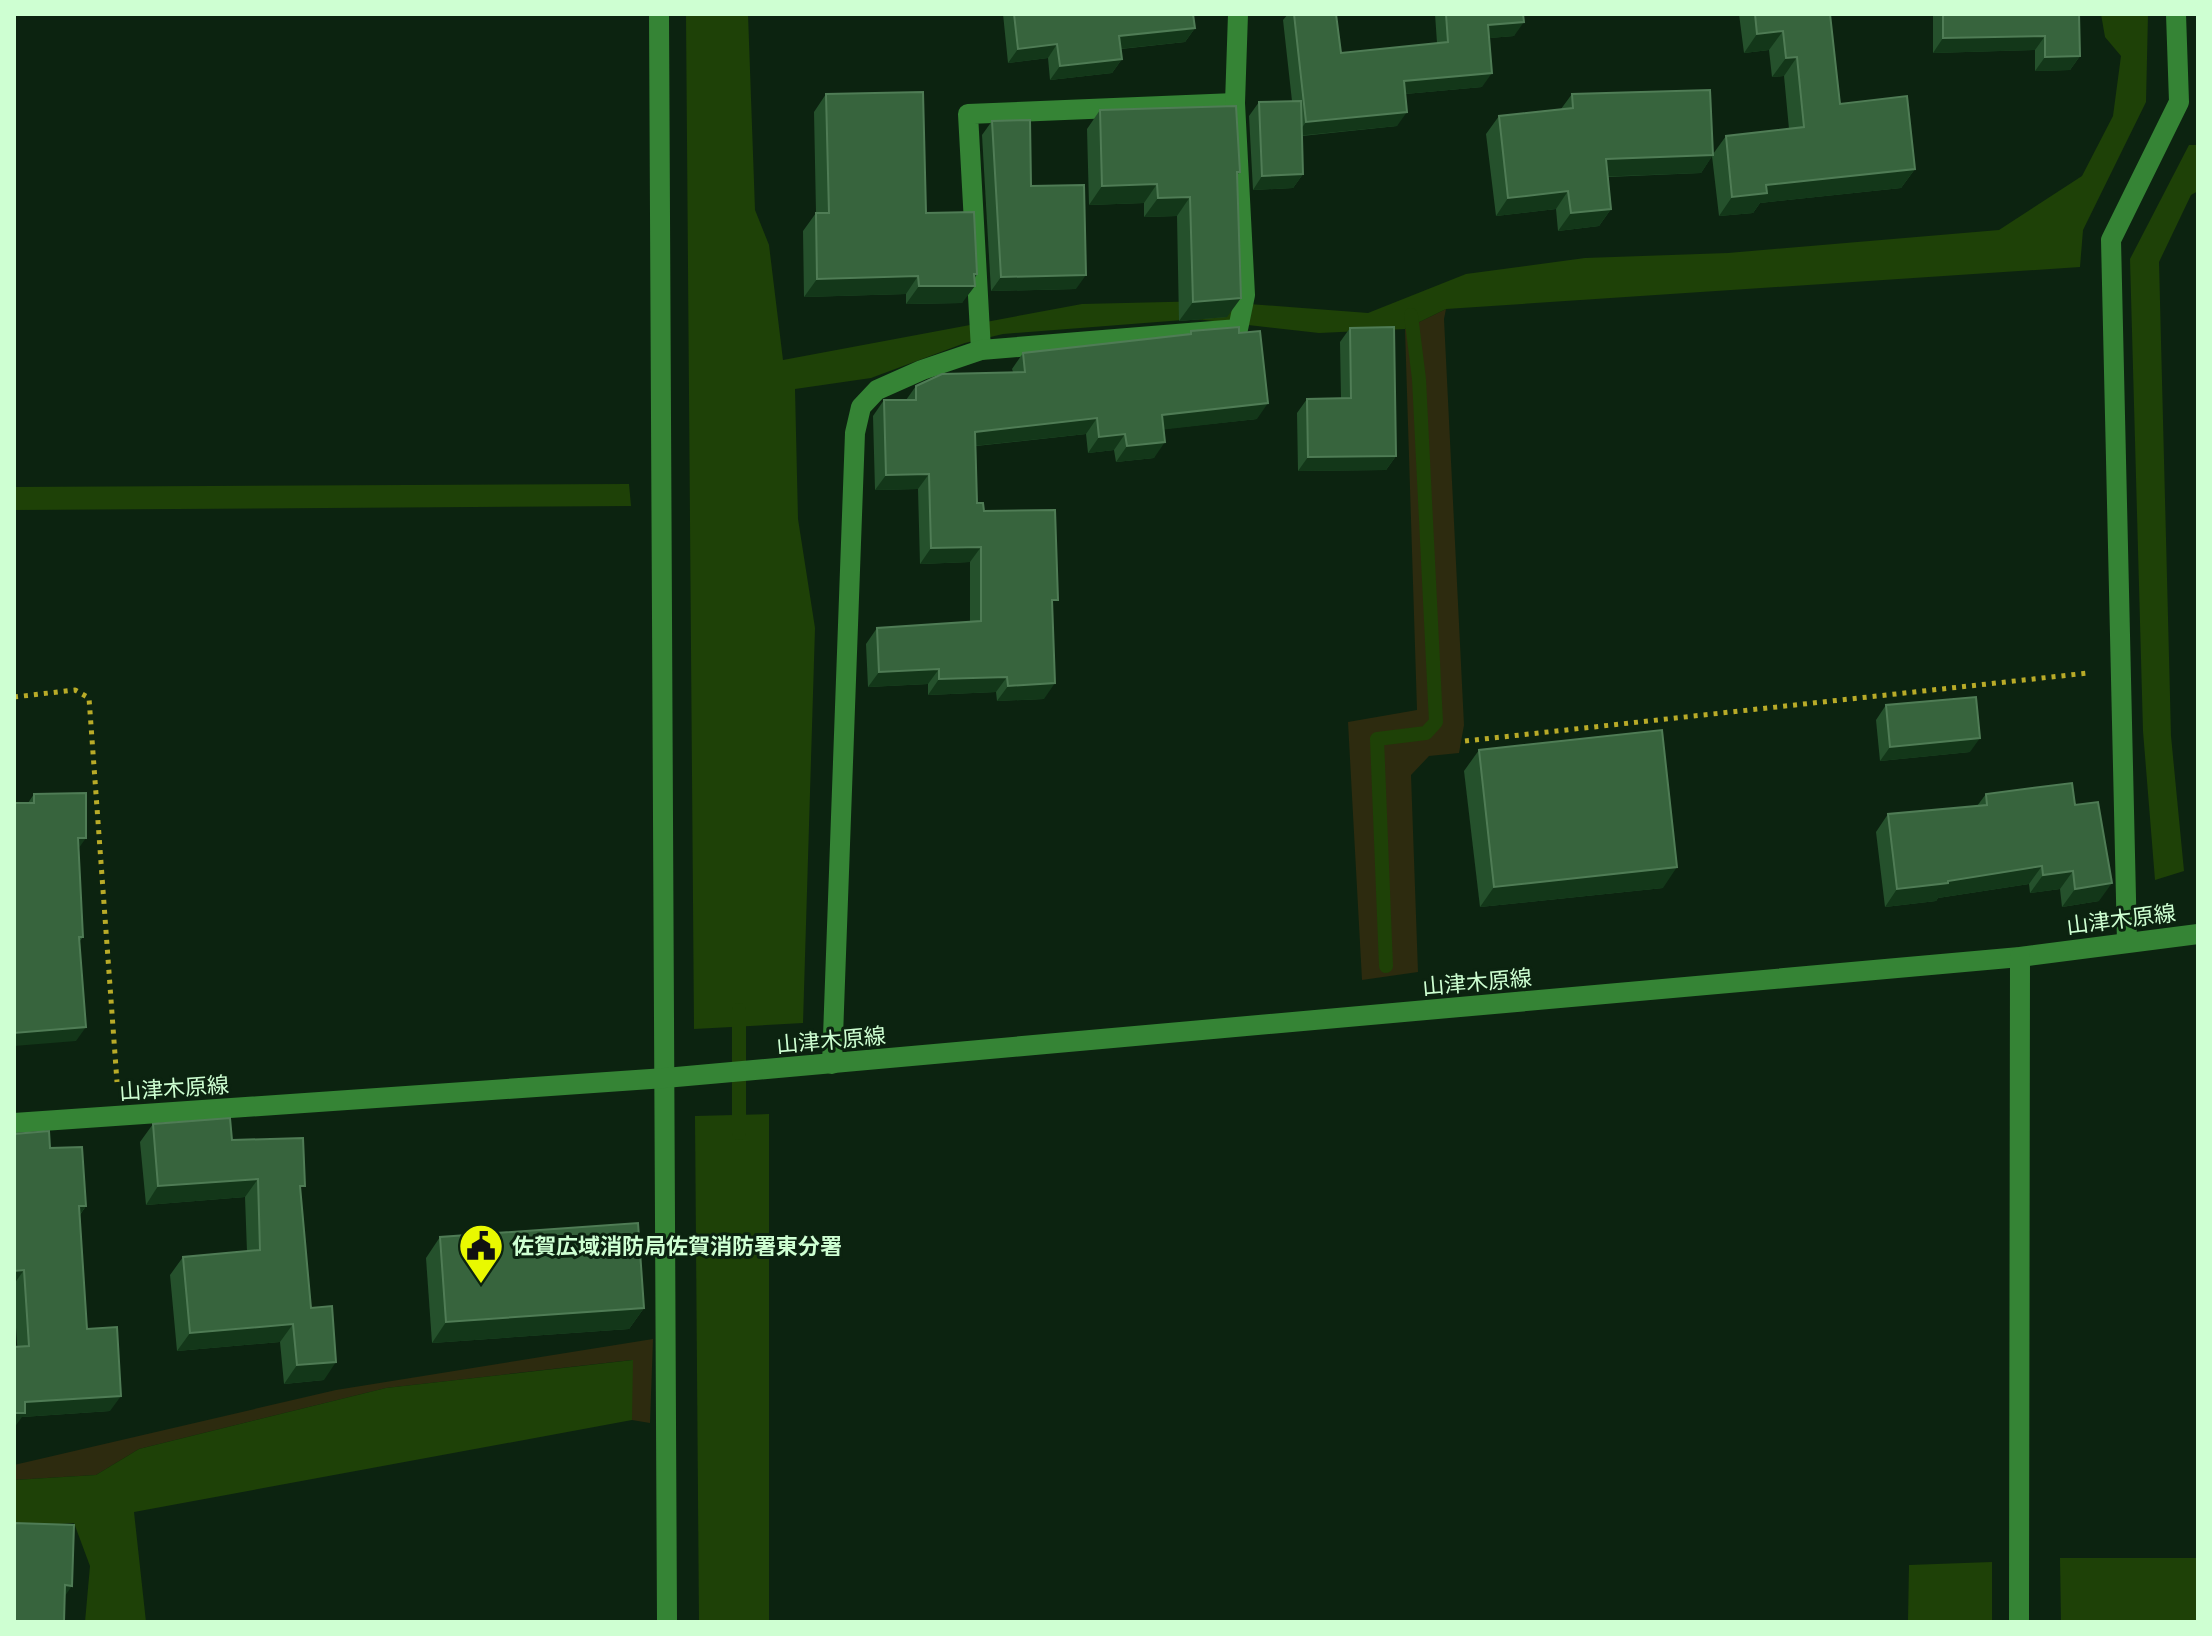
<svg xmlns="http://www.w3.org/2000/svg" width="2212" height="1636" font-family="'DM Sans','Noto Sans JP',sans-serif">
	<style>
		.green { fill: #2d2b0f }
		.water { fill: #1e4107 }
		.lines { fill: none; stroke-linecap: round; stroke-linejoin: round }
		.stream { stroke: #1e4107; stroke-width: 14 }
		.path { stroke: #b9ab28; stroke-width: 5; stroke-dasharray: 4 6; stroke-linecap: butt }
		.minor { stroke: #358435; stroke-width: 20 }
		.wall { fill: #25512c }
		.shaded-wall { fill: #133719 }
		.building { fill: #37643d; stroke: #4f7c55; stroke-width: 2 }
		.labels { text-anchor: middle; stroke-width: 6; stroke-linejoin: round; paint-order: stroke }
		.street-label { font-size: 22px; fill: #ceffd2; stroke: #0c2310 }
		.poi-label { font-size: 22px; font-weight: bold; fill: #ceffd2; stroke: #0c2310; text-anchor: start }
	</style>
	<rect width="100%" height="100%" fill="#0c2310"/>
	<g class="green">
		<path d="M 1446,309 L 1444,319 L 1464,725 L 1459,753 L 1429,756 L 1411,775 L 1418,972 L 1362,980 L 1348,722 L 1417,710 L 1405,329 Z"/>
		<path d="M 653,1339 L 650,1423 L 632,1420 L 632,1360 L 386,1388 L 139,1449 L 96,1475 L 14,1480 L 14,1465 L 336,1390 Z"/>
	</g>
	<g class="water">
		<path d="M 686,14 L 748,14 L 755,210 L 769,245 L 783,360 L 1082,304 L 1210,301 L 1368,313 L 1466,274 L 1585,258 L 1728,253 L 1999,230 L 2082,176 L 2113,116 L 2121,56 L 2105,37 L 2101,14 L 2148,14 L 2146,102 L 2083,230 L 2080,267 L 1446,309 L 1405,329 L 1319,333 L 1196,319 L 1003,334 L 965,343 L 871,378 L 795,389 L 798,519 L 815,628 L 803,1023 L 694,1029 Z"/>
		<path d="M 2189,145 L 2198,145 L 2198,191 L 2191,195 L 2159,262 L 2171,736 L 2184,871 L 2155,880 L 2143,731 L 2130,259 Z"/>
		<path d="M 629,484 L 631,506 L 14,510 L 14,487 Z"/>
		<path d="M 769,1114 L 769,1622 L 699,1622 L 695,1116 Z"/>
		<path d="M 633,1360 L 632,1420 L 134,1512 L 146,1622 L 85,1622 L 90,1566 L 74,1523 L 14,1527 L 14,1480 L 96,1475 L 139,1449 L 386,1388 Z"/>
		<path d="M 2060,1558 L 2198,1558 L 2198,1622 L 2061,1622 Z"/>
		<path d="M 1992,1562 L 1992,1622 L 1908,1622 L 1909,1565 Z"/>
	</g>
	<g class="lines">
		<g class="stream">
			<path d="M 1386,966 L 1377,739 L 1426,733 L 1436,722 L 1419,379 L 1411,315"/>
			<path d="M 739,1010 L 739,1133"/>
		</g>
		<g class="path">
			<path d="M 14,697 L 75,690 L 89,698 L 117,1082"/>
			<path d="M 1465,741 L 2088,673"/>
		</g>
		<g class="minor">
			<path d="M 659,14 L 667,1622"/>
			<path d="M 981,350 L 968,114 L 1235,103"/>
			<path d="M 2127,942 L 2111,240 L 2179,102 L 2176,14"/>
			<path d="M 832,1064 L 855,433 L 861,407 L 877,390 L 922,370 L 981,350 L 1238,329 L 1245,295 L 1235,103 L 1238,14"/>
			<path d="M 14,1123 L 665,1078 L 2020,957 L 2198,934"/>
			<path d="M 2019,1622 L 2020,957"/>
		</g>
	</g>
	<g class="wall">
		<path d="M 1003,14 L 1193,14 L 1195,28 L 1185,42 L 1121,49 L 1122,59 L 1112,73 L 1050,80 L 1048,58 L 1008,63 Z"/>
		<path d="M 1288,14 L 1336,14 L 1341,53 L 1437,43 L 1435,14 L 1523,14 L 1514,36 L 1489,38 L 1482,87 L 1405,94 L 1397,126 L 1302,136 L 1303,174 L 1293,188 L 1253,190 L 1249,116 L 1259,102 L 1292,101 L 1283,20 Z"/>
		<path d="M 1739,14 L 1830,14 L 1840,104 L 1915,169 L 1901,188 L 1760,203 L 1753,213 L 1719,216 L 1712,156 L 1701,173 L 1608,177 L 1611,209 L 1599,226 L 1558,231 L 1556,209 L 1496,216 L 1486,134 L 1499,116 L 1561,109 L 1572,94 L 1713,154 L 1726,136 L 1789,129 L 1784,76 L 1772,77 L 1769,50 L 1744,53 Z"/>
		<path d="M 1933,14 L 2079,14 L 2080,56 L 2070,70 L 2035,71 L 2035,50 L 1933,53 Z"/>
		<path d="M 826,94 L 977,274 L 962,303 L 906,304 L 906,294 L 804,297 L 803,231 L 816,213 L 814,112 Z"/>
		<path d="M 1100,110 L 1240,172 L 1237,175 L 1227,317 L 1179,321 L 1177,216 L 1144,217 L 1144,203 L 1089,205 L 1087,129 Z"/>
		<path d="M 992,121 L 1076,289 L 991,291 L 982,135 Z"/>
		<path d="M 1350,328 L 1396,456 L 1386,470 L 1298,471 L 1297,413 L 1307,399 L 1341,398 L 1340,342 Z"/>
		<path d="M 1191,331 L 1239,333 L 1257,419 L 1163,429 L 1154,458 L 1116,462 L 1114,450 L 1088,453 L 1086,434 L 976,446 L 977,503 L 1052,608 L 1044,699 L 997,701 L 996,692 L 928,695 L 928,684 L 868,687 L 866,644 L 877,628 L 970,622 L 970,562 L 920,564 L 918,489 L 875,490 L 873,416 L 884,400 L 906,400 L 916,386 L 1013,372 L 1012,369 L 1023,353 L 1189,335 Z"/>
		<path d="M 1886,705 L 1970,752 L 1880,761 L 1876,720 Z"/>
		<path d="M 1479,750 L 1663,888 L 1480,907 L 1464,771 Z"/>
		<path d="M 34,794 L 79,849 L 83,937 L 79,942 L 76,1041 L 28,803 Z"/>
		<path d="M 1986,794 L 2075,805 L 2099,901 L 2062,907 L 2060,889 L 2030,893 L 2029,884 L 1938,898 L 1936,901 L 1885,907 L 1876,832 L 1888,814 L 1977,806 Z"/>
		<path d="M 153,1124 L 232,1140 L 300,1193 L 311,1308 L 324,1380 L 284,1384 L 280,1342 L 177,1351 L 170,1275 L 183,1257 L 247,1252 L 245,1197 L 146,1205 L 140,1142 Z"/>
		<path d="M 14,1134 L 50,1148 L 86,1206 L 80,1215 L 87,1329 L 110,1411 L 22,1417 L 14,1298 Z"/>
		<path d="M 440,1237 L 644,1308 L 629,1329 L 432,1343 L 426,1258 Z"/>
	</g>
	<g class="shaded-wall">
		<path d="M 1524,22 L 1514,36 L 1478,39 L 1488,25 Z"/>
		<path d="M 1195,28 L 1185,42 L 1109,50 L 1119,36 Z"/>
		<path d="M 1783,31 L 1769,50 L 1744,53 L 1757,34 Z"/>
		<path d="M 2045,36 L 2035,50 L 1933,53 L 1943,38 Z"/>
		<path d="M 1057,44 L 1048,58 L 1008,63 L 1018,49 Z"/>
		<path d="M 2080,56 L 2070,70 L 2035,71 L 2045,57 Z"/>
		<path d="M 1797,57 L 1784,76 L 1772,77 L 1786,58 Z"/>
		<path d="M 1122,59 L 1112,73 L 1050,80 L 1060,66 Z"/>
		<path d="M 1492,73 L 1482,87 L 1394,95 L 1404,81 Z"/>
		<path d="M 1407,112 L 1397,126 L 1296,136 L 1306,122 Z"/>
		<path d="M 1713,155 L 1701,173 L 1593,177 L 1606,159 Z"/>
		<path d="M 1915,169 L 1901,188 L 1760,203 L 1753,213 L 1719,216 L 1732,197 L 1766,185 Z"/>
		<path d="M 1303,174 L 1293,188 L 1253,190 L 1262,176 Z"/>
		<path d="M 1157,184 L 1144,203 L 1089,205 L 1102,186 Z"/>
		<path d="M 1568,191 L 1556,209 L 1496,216 L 1508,198 Z"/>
		<path d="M 1190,197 L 1177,216 L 1144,217 L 1158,198 Z"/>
		<path d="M 1611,209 L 1599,226 L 1558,231 L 1571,213 Z"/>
		<path d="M 974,274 L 977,274 L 969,286 L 975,286 L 962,303 L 906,304 L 919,286 Z"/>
		<path d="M 1086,275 L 1076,289 L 991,291 L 1001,277 Z"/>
		<path d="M 918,276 L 906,294 L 804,297 L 817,279 Z"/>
		<path d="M 1241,298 L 1227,317 L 1179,321 L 1193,302 Z"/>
		<path d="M 1268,403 L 1257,419 L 1151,431 L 1162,415 Z"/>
		<path d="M 1097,418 L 1086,434 L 964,447 L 975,432 Z"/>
		<path d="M 1125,434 L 1114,450 L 1088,453 L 1099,437 Z"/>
		<path d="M 1165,442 L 1154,458 L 1116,462 L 1127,446 Z"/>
		<path d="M 1396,456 L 1386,470 L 1298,471 L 1308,457 Z"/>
		<path d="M 929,474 L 918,489 L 875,490 L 886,475 Z"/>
		<path d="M 981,547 L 970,562 L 920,564 L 931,548 Z"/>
		<path d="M 939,669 L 928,684 L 868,687 L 879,672 Z"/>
		<path d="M 1007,677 L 996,692 L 928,695 L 939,679 Z"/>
		<path d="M 1055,683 L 1044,699 L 997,701 L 1008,686 Z"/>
		<path d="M 1980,738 L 1970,752 L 1880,761 L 1890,747 Z"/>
		<path d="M 78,838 L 86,838 L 76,852 Z"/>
		<path d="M 2042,866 L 2029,884 L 1938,898 L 1936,901 L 1885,907 L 1897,889 Z"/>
		<path d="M 1677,867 L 1663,888 L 1480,907 L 1494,887 Z"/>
		<path d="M 2073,871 L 2060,889 L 2030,893 L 2043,875 Z"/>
		<path d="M 2112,883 L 2099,901 L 2062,907 L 2075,889 Z"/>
		<path d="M 86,1027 L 76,1041 L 14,1046 L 14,1033 Z"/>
		<path d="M 258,1179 L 245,1197 L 146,1205 L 158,1186 Z"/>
		<path d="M 79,1206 L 86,1206 L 75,1221 Z"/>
		<path d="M 24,1270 L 14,1284 L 14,1271 Z"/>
		<path d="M 644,1308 L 629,1329 L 432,1343 L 446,1322 Z"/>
		<path d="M 293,1324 L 280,1342 L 177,1351 L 190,1333 Z"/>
		<path d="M 336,1362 L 324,1380 L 284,1384 L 297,1365 Z"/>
		<path d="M 121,1396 L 110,1411 L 22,1417 L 14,1428 L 14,1413 L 25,1402 Z"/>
		<path d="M 65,1585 L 72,1586 L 62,1600 Z"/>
	</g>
	<g class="building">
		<path d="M 1014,14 L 1193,14 L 1195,28 L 1119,36 L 1122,59 L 1060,66 L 1057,44 L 1018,49 Z"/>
		<path d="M 1294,14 L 1336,14 L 1341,53 L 1448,42 L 1446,14 L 1523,14 L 1524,22 L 1488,25 L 1492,73 L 1404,81 L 1407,112 L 1306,122 Z"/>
		<path d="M 1755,14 L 1830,14 L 1840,104 L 1907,96 L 1915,169 L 1766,185 L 1767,193 L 1732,197 L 1726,136 L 1804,127 L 1797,57 L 1786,58 L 1783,31 L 1757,34 Z"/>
		<path d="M 1943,14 L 2079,14 L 2080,56 L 2045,57 L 2045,36 L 1943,38 Z"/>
		<path d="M 1710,90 L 1713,155 L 1606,159 L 1611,209 L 1571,213 L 1568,191 L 1508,198 L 1499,116 L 1573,108 L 1572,94 Z"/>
		<path d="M 923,92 L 926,213 L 974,212 L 977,274 L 974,274 L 975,286 L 919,286 L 918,276 L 817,279 L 816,213 L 829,213 L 826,94 Z"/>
		<path d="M 1301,101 L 1303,174 L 1262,176 L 1259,102 Z"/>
		<path d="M 1236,106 L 1240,172 L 1237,172 L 1241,298 L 1193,302 L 1190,197 L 1158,198 L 1157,184 L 1102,186 L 1100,110 Z"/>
		<path d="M 1030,120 L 1031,186 L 1084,185 L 1086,275 L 1001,277 L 992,121 Z"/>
		<path d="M 1239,327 L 1239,333 L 1260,331 L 1268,403 L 1162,415 L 1165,442 L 1127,446 L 1125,434 L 1099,437 L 1097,418 L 975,432 L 977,503 L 983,503 L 984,511 L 1055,510 L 1058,600 L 1052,600 L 1055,683 L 1008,686 L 1007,677 L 939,679 L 939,669 L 879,672 L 877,628 L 981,621 L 981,547 L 931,548 L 929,474 L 886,475 L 884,400 L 916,400 L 916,386 L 942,374 L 1025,372 L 1023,353 L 1191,334 L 1191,331 Z"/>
		<path d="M 1394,327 L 1396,456 L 1308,457 L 1307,399 L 1351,398 L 1350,328 Z"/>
		<path d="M 1976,697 L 1980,738 L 1890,747 L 1886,705 Z"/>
		<path d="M 1662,730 L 1677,867 L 1494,887 L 1479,750 Z"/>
		<path d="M 2072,783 L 2075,805 L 2098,802 L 2112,883 L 2075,889 L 2073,871 L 2043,875 L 2042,866 L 1948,881 L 1948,883 L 1897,889 L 1888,814 L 1987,805 L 1986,794 Z"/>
		<path d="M 86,793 L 86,838 L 78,838 L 83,937 L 79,937 L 86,1027 L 14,1033 L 14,803 L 34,803 L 34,794 Z"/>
		<path d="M 230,1118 L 232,1140 L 303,1138 L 305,1186 L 300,1186 L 311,1308 L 332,1306 L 336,1362 L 297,1365 L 293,1324 L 190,1333 L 183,1257 L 260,1250 L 258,1179 L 158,1186 L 153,1124 Z"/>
		<path d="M 49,1131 L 50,1148 L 82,1147 L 86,1206 L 79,1206 L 87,1329 L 117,1327 L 121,1396 L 25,1402 L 25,1413 L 14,1413 L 14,1347 L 29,1346 L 24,1270 L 14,1271 L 14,1134 Z"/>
		<path d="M 638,1223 L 644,1308 L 446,1322 L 440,1237 Z"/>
		<path d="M 14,1523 L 74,1525 L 72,1586 L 65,1585 L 64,1622 L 14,1622 Z"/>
	</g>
	<defs>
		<g id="civic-pin" transform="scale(2.3)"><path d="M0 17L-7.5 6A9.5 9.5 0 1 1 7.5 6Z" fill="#e9f900" stroke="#0c2310"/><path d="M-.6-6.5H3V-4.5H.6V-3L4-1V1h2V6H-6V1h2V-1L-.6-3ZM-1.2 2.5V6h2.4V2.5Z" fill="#111"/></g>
	</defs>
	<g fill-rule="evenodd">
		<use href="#civic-pin" x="481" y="1246"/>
	</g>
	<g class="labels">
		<g class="street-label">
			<text transform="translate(2121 919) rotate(-7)" y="8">山津木原線</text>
			<text transform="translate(1477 982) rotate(-5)" y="8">山津木原線</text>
			<text transform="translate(831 1040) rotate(-5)" y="8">山津木原線</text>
			<text transform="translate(174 1088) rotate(-4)" y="8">山津木原線</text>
		</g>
		<g class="poi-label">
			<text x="512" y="1254">佐賀広域消防局佐賀消防署東分署</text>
		</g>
	</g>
	<rect width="2212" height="1636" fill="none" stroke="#ceffd2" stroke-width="32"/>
</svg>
